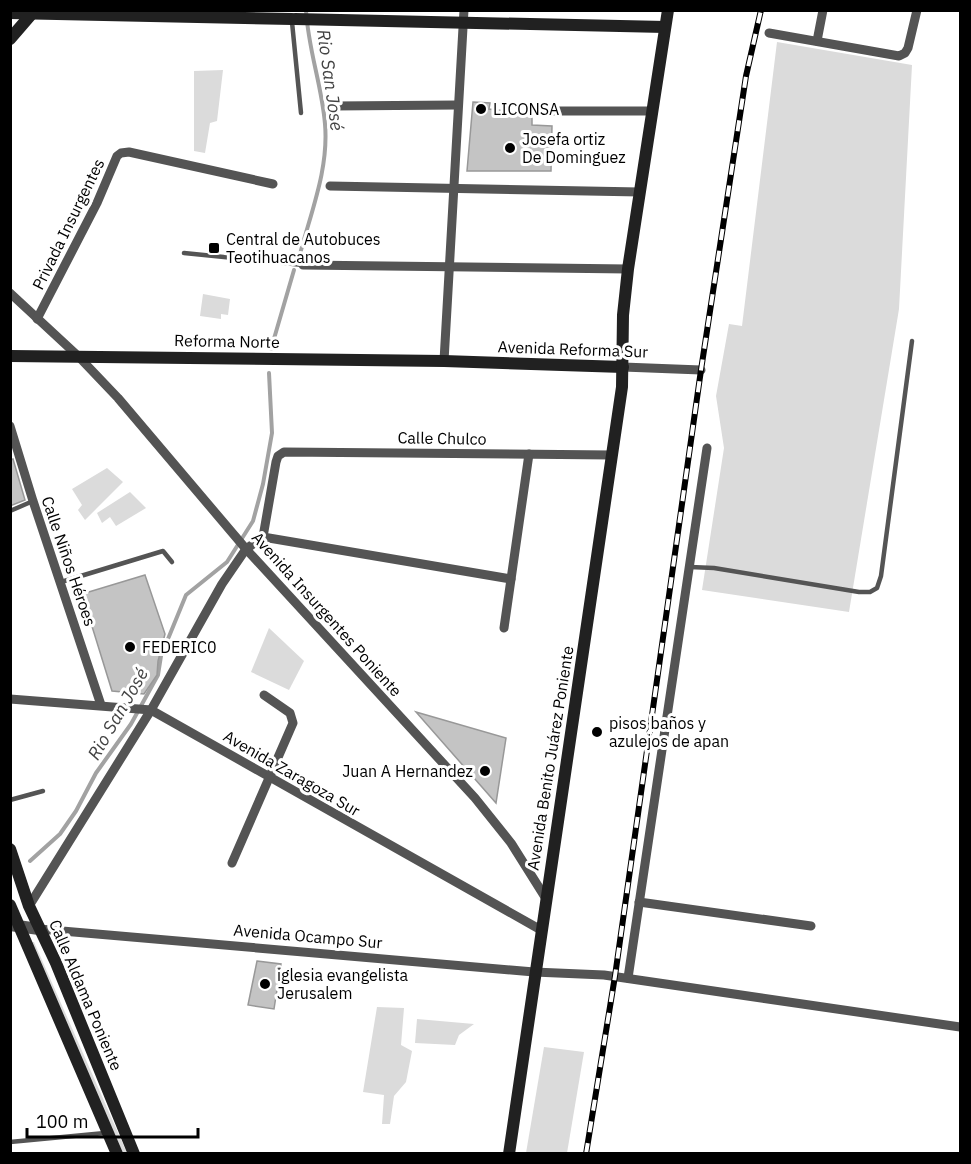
<svg xmlns="http://www.w3.org/2000/svg" width="971" height="1164" font-family="'IBM Plex Sans',sans-serif">
	<style>
		.green { fill: #dbdbdb }
		.lines { fill: none; stroke-linecap: round; stroke-linejoin: round }
		.stream { stroke: #a2a2a2; stroke-width: 4 }
		.building { fill: #c4c4c4; stroke: #989898; stroke-width: 1.5 }
		.service { stroke: #545454; stroke-width: 4.5 }
		.minor { stroke: #545454; stroke-width: 9 }
		.tertiary { stroke: #545454; stroke-width: 12 }
		.secondary { stroke: #212121; stroke-width: 12 }
		.rail-casing { stroke: #000; stroke-width: 6 }
		.rail { stroke: #fff; stroke-width: 4; stroke-dasharray: 11; stroke-linecap: butt }
		.poi-dot { fill: #000; stroke: #fff; stroke-width: 2 }
		.labels { text-anchor: middle; stroke-width: 6; stroke-linejoin: round; paint-order: stroke }
		.poi-label { font-size: 16px; fill: #000; stroke: #fff; text-anchor: start }
		.street-label { font-size: 16px; fill: #000; stroke: #fff }
		.water-label { font-size: 18px; font-style: italic; fill: #434343; stroke: #fff }
	</style>
	<rect width="100%" height="100%" fill="#fff"/>
	<g class="green">
		<path d="M 777,42 L 912,65 L 899,309 L 849,612 L 702,590 L 724,448 L 716,396 L 729,324 L 742,326 Z"/>
		<path d="M 223,70 L 217,121 L 210,123 L 205,153 L 194,151 L 194,71 Z"/>
		<path d="M 203,294 L 230,299 L 228,315 L 221,314 L 221,319 L 200,316 Z"/>
		<path d="M 107,468 L 123,482 L 85,520 L 78,510 L 82,505 L 72,489 Z"/>
		<path d="M 130,492 L 146,508 L 116,526 L 110,517 L 102,523 L 97,513 Z"/>
		<path d="M 269,628 L 304,661 L 289,690 L 251,672 Z"/>
		<path d="M 29,942 L 34,942 L 127,1153 L 123,1153 Z"/>
		<path d="M 377,1007 L 404,1008 L 401,1045 L 412,1051 L 406,1082 L 394,1096 L 390,1124 L 382,1124 L 384,1095 L 363,1092 Z"/>
		<path d="M 417,1019 L 474,1024 L 459,1035 L 455,1045 L 415,1043 Z"/>
		<path d="M 544,1047 L 584,1052 L 567,1153 L 526,1153 Z"/>
	</g>
	<g class="lines">
		<g class="stream">
			<path d="M 299,258 C 310,214 329,170 325,124 C 322,86 308,49 306,10"/>
			<path d="M 271,349 L 294,270"/>
			<path d="M 30,861 L 60,834 L 76,811 L 96,773 L 131,724 L 158,675 L 161,656 L 186,595 L 227,562 L 253,521 L 263,484 L 272,433 L 269,373"/>
		</g>
	</g>
	<g class="building">
		<path d="M 473,102 L 490,103 L 489,109 L 532,114 L 532,125 L 552,126 L 551,171 L 467,171 Z"/>
		<path d="M 13,459 L 25,500 L 10,506 L 10,460 Z"/>
		<path d="M 145,575 L 165,634 L 158,661 L 157,675 L 144,694 L 112,691 L 82,594 Z"/>
		<path d="M 416,712 L 506,738 L 496,803 Z"/>
		<path d="M 257,961 L 281,964 L 274,1009 L 248,1005 Z"/>
	</g>
	<g class="lines">
		<g class="service">
			<path d="M 292,22 L 301,113"/>
			<path d="M 184,253 L 303,265"/>
			<path d="M 10,511 L 33,501"/>
			<path d="M 690,567 L 714,568 L 859,592 L 870,592 L 877,588 L 881,576 L 912,341"/>
			<path d="M 61,582 L 163,551 L 172,562"/>
			<path d="M 10,800 L 43,791"/>
			<path d="M 10,1142 L 105,1133"/>
		</g>
		<g class="minor">
			<path d="M 769,33 L 899,56 L 905,53 L 908,48 L 917,10"/>
			<path d="M 817,41 L 823,10"/>
			<path d="M 334,106 L 457,105"/>
			<path d="M 553,111 L 653,111"/>
			<path d="M 330,186 L 640,192"/>
			<path d="M 303,265 L 628,269"/>
			<path d="M 10,293 L 78,356 L 118,398 L 246,549 L 475,798 L 511,843 L 545,897"/>
			<path d="M 37,319 L 97,203 L 117,156 L 121,153 L 129,152 L 273,184"/>
			<path d="M 444,361 L 464,10"/>
			<path d="M 623,367 L 701,370"/>
			<path d="M 10,426 L 33,501 L 101,705"/>
			<path d="M 263,537 L 276,462 L 278,456 L 284,452 L 612,455"/>
			<path d="M 504,628 L 529,454"/>
			<path d="M 10,699 L 151,710 L 541,930"/>
			<path d="M 232,863 L 293,723 L 290,713 L 264,695"/>
			<path d="M 639,902 L 811,926"/>
			<path d="M 29,906 L 151,710 L 222,584 L 246,549 L 263,537 L 511,579"/>
			<path d="M 39,929 L 534,972 L 604,975 L 960,1027"/>
			<path d="M 628,978 L 707,448"/>
		</g>
		<path class="tertiary" d="M 10,925 L 39,929"/>
		<g class="secondary">
			<path d="M 10,13 L 292,19"/>
			<path d="M 295,19 L 665,27"/>
			<path d="M 10,39 L 35,10"/>
			<path d="M 10,356 L 444,361 L 623,367"/>
			<path d="M 10,849 L 29,906 L 56,963 L 134,1154"/>
			<path d="M 10,905 L 117,1154"/>
			<path d="M 509,1154 L 622,387 L 623,315 L 628,269 L 668,10"/>
		</g>
		<g class="rail-casing">
			<path id="rail" d="M 586,1154 L 615,976 L 701,370 L 746,76 L 761,10"/>
		</g>
		<use href="#rail" class="rail"/>
	</g>
	<g class="poi-dot">
		<circle cx="481" cy="109" r="6"/>
		<circle cx="510" cy="148" r="6"/>
		<rect x="208" y="242" width="12" height="12" rx="3"/>
		<circle cx="130" cy="647" r="6"/>
		<circle cx="597" cy="732" r="6"/>
		<circle cx="485" cy="771" r="6"/>
		<circle cx="265" cy="984" r="6"/>
	</g>
	<g class="labels">
		<g class="poi-label">
			<text x="493" y="115">LICONSA</text>
			<text x="522" y="145">Josefa ortiz<tspan x="522" dy="18">De Dominguez</tspan></text>
			<text x="226" y="245">Central de Autobuces<tspan x="226" dy="18">Teotihuacanos</tspan></text>
			<text x="142" y="653">FEDERIC0</text>
			<text x="609" y="729">pisos baños y<tspan x="609" dy="18">azulejos de apan</tspan></text>
			<text x="473" y="777" text-anchor="end">Juan A Hernandez</text>
			<text x="277" y="981">iglesia evangelista<tspan x="277" dy="18">Jerusalem</tspan></text>
		</g>
		<g class="street-label">
			<text transform="translate(68 224) rotate(-64)" y="6">Privada Insurgentes</text>
			<text transform="translate(227 341) rotate(1)" y="6">Reforma Norte</text>
			<text transform="translate(573 349) rotate(2)" y="6">Avenida Reforma Sur</text>
			<text transform="translate(442 438) rotate(1)" y="6">Calle Chulco</text>
			<text transform="translate(69 561) rotate(71)" y="6">Calle Niños Héroes</text>
			<text transform="translate(327 614) rotate(48)" y="6">Avenida Insurgentes Poniente</text>
			<text transform="translate(550 758) rotate(-81)" y="6">Avenida Benito Juárez Poniente</text>
			<text transform="translate(292 773) rotate(30)" y="6">Avenida Zaragoza Sur</text>
			<text transform="translate(308 936) rotate(5)" y="6">Avenida Ocampo Sur</text>
			<text transform="translate(86 995) rotate(67)" y="6">Calle Aldama Poniente</text>
		</g>
		<g class="water-label">
			<text transform="translate(330 80) rotate(82)" y="6">Rio San José</text>
			<text transform="translate(118 714) rotate(-60)" y="6">Rio San José</text>
		</g>
	</g>
	<rect width="971" height="1164" fill="none" stroke="#000000" stroke-width="24"/>
	<path d="M27 1128v9h171v-9" fill="none" stroke="#000000" stroke-width="3"/>
	<text x="36" y="1128" font-size="18" fill="#000000" stroke="#ffffff" stroke-width="4.5" paint-order="stroke">100 m</text>
</svg>
